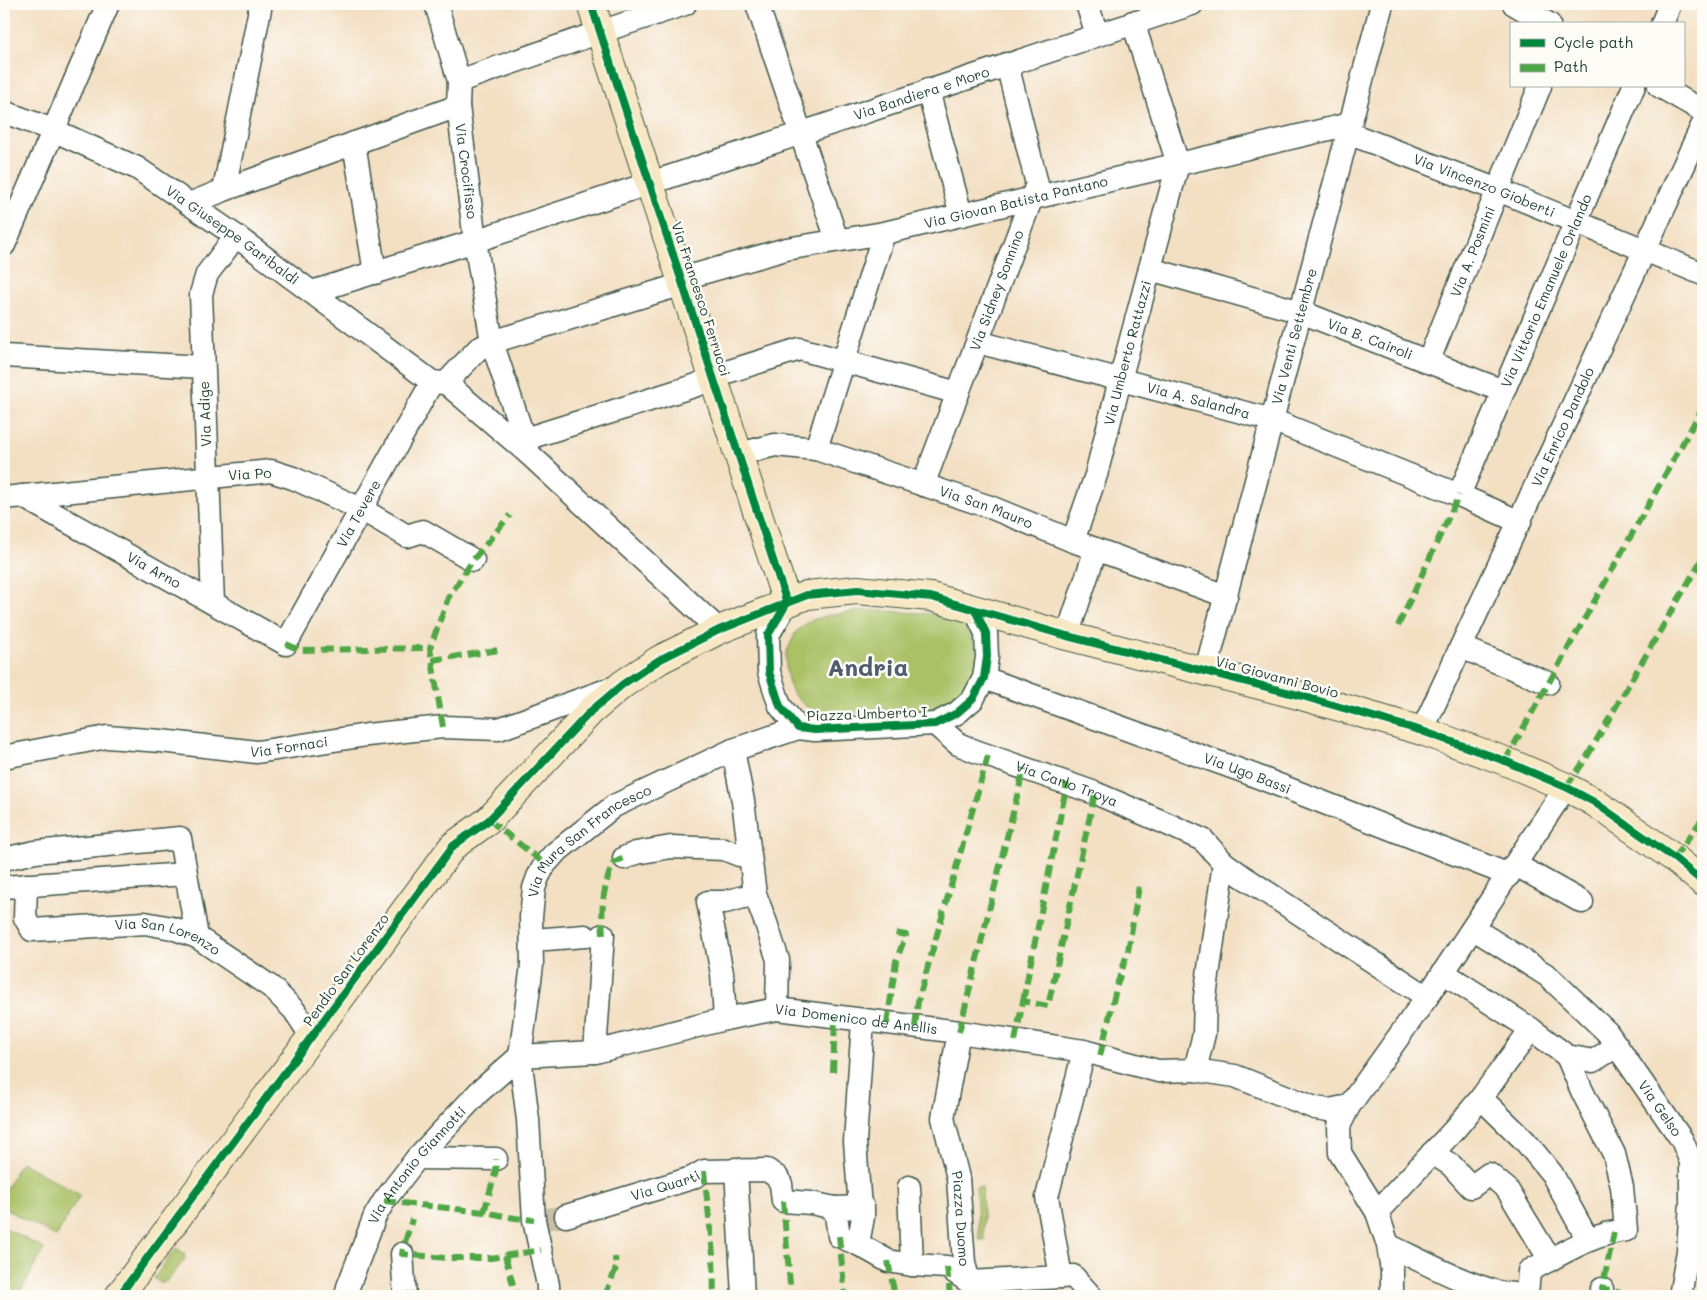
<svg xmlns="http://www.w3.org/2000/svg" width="1707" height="1300" font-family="Mali,sans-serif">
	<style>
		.green { fill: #aac166; stroke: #647f4d }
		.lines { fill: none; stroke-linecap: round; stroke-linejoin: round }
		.street-tunnel { stroke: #c9bfa6; stroke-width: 22; stroke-dasharray: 22 11; stroke-linecap: butt }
		.street-casing { stroke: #3f5549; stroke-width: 25 }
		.secondary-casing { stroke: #3f5549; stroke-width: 30 }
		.street { stroke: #fff; stroke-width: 22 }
		.secondary { stroke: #f7e8c3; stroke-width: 28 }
		.quiet { stroke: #4fa644; stroke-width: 6; stroke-dasharray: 12 6; stroke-linecap: butt }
		.cycleway-casing { stroke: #fdfcf7; stroke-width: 11 }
		.cycleway { stroke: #00873e; stroke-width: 8 }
		.labels { text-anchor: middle; stroke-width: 5; stroke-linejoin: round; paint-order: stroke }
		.street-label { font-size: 14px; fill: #1f3d34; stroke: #fdfcf7 }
		.town-label { font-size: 24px; font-weight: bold; fill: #4f5f6f; stroke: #fdfcf7 }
	</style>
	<rect width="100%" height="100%" fill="#fdfcf7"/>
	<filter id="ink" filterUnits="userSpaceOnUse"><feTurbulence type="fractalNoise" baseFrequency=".02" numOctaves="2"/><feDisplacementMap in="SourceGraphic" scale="10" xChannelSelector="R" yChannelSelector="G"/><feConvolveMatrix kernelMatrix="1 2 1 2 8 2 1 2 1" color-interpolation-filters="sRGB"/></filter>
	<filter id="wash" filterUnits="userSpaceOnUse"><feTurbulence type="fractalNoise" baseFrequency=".0096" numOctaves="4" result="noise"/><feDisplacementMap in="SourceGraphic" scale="20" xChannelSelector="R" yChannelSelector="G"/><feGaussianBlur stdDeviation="1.12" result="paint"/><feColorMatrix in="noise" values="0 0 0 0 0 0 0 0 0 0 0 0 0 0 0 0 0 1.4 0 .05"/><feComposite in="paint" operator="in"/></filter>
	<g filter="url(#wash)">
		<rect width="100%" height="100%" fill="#f3dfc2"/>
		<g class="green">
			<path d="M 867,610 L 939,614 L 959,622 L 971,634 L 979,657 L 970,688 L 951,703 L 933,709 L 826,714 L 805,706 L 794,695 L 789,684 L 786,670 L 786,653 L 796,632 L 809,621 L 829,615 Z"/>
			<path d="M 21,1162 L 80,1195 L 56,1237 L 4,1208 L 4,1192 Z"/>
			<path d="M 976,1187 L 982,1187 L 984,1240 L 979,1240 Z"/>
			<path d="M 4,1227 L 44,1249 L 18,1296 L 4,1296 Z"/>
			<path d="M 176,1248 L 184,1253 L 185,1259 L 167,1281 L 160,1283 L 154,1278 Z"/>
		</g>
	</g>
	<g filter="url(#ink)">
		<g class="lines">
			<path class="street-tunnel" d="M 540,1220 L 566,1216"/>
			<g class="street-casing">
				<g id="street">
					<path id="s1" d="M 436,4 L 459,81 L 458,106 L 475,241 L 492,342 L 529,454"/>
					<path d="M 757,4 L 837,240"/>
					<path d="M 1087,4 L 1097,34"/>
					<path d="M 1514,4 L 1549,24"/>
					<path d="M 1662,24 L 1670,4"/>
					<path d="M 459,81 L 600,32 L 685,4"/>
					<path d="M 1659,86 L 1703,111"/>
					<path d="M 928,90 L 961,215"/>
					<path id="s2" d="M 4,112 L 53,130 L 137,168 L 236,236 L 432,382 L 445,383"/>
					<path id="s3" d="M 1348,133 L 1498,190 L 1703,274"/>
					<path d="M 354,143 L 375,273"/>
					<path d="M 224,190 L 458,106"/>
					<path d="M 189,204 L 224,190 L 261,4"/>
					<path d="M 4,245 L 108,4"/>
					<path id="s4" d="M 1150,269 L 1301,312 L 1503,391"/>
					<path id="s5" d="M 681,279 L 786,249 L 884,233 L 1350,124"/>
					<path id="s6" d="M 312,292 L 475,241 L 1192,4"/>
					<path id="s7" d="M 978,342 L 1272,420 L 1459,495 L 1520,522"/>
					<path d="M 4,356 L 203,367"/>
					<path id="s8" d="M 1428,362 L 1540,86"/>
					<path d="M 446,383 L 529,454 L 719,630"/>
					<path d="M 446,383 L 478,349 L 492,342 L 683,284"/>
					<path d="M 525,439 L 697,385 L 714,376 L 800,349 L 958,393"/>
					<path d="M 816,449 L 884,233"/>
					<path id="s9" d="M 739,454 L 775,445 L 816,449 L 990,507 L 1073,541 L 1226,596"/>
					<path id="s10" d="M 923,485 L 1037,184 L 1007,64"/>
					<path id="s11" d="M 1459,495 L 1634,86"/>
					<path id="s12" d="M 22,496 L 286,644 L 432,382"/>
					<path d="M 4,498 L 271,471 L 293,478 L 361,509 L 407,536 L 423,531 L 473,560"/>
					<path id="s13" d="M 1073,541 L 1096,475 L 1120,380 L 1178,164 L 1133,22"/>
					<path d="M 213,603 L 201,294 L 207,274 L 236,236"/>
					<path d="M 787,603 L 768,635 L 769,672 L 780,706 L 798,728 L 815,730 L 935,724 L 957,713 L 973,699 L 984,678 L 987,657 L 986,633 L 975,610"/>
					<path d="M 1067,636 L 1096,549"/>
					<path d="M 1461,647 L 1548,683"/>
					<path id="s14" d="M 1206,670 L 1382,4"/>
					<path id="s15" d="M 984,678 L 1248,773 L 1509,875"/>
					<path id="s16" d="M 935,724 L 958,744 L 975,751 L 1095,793 L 1163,822 L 1203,840 L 1224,863"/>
					<path id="s17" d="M 1422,731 L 1703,124"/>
					<path d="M 733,750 L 743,801 L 755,894 L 766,923 L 778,960 L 777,1009"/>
					<path id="s18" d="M 4,757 L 107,737 L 161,741 L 257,752 L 367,735 L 443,727 L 499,729 L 615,687"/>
					<path d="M 624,858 L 636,853 L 671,847 L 724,849 L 739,855"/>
					<path d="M 4,859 L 35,852 L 180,838 L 197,937"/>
					<path d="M 1516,865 L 1582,902"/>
					<path id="s19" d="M 26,885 L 25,918 L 32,930 L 145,923 L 172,928 L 197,937 L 271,987 L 294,1010 L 312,1037"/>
					<path d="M 4,887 L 185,874"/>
					<path id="s20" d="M 1474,929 L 1548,976 L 1607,1032 L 1682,1140 L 1691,1162 L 1691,1201 L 1688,1251 L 1680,1296"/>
					<path d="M 533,940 L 585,936"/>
					<path d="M 1444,973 L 1531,1029 L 1567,1056 L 1593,1061 L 1617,1046"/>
					<path d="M 1427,997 L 1566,787"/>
					<path d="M 725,1019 L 722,973 L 708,902 L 725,902 L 755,894"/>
					<path id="s21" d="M 959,1032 L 943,1118 L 958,1178 L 964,1263 L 969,1282 L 1061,1277 L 1047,1197 L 1084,1051"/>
					<path d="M 595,1052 L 603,935"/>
					<path id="s22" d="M 520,1056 L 595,1052 L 725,1019 L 777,1009 L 959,1032 L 1084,1051 L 1158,1071 L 1195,1070"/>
					<path d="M 1481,1098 L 1525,1141 L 1552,1174 L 1588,1240"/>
					<path d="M 1349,1106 L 1329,1110 L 1315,1108 L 1235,1076 L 1195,1070 L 1204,1034 L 1205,997 L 1224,863 L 1242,876 L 1427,997 L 1349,1106 L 1339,1126 L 1340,1153 L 1377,1212 L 1388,1245 L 1392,1271 L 1392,1296"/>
					<path d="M 1432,1153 L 1451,1165 L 1471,1187 L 1489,1174 L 1507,1189 L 1550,1260"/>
					<path d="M 417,1158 L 496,1159"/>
					<path d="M 736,1169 L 743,1296"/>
					<path d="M 909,1187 L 912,1265"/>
					<path d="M 863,1207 L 863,1217 L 858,1244 L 839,1236 L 835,1208 Z"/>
					<path d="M 860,1208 L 855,1142 L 863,1021"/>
					<path d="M 1377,1212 L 1455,1129 L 1481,1098 L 1531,1029"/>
					<path id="s23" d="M 566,1216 L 692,1178 L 704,1171 L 767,1170 L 777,1177 L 781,1184 L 783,1201 L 811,1203 L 835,1208"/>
					<path d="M 858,1244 L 888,1261 L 912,1265 L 947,1267 L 969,1282"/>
					<path d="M 1388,1245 C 1422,1261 1462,1283 1498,1292 C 1508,1294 1518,1294 1528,1296"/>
					<path d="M 402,1254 L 405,1296"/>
					<path d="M 1061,1277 L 1073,1276 L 1091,1296"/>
					<path id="s24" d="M 346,1296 L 348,1287 L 375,1216 L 384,1201 L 417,1158 L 479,1092 L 520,1056"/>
					<path id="s25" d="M 548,1296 L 548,1285 L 534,1220 L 528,1120 L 520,1056 L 532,965 L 531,917 L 534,888 L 538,877 L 545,864 L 555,853 L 614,806 L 733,750 L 798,728"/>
					<path d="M 1527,1296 L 1529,1271 C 1560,1255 1591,1234 1626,1230 L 1622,1187 L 1614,1154 L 1582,1091 L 1567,1056"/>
					<path d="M 1600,1296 L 1602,1289"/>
				</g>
			</g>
			<g class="secondary-casing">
				<g id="secondary">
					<path d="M 591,4 L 787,603"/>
					<path d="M 119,1296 L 453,846 L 489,820 L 591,711 L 623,684 L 659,660 L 719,630 L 807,595 L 857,590 L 931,597 L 1067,636 L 1302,696 L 1422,731 L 1505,761 L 1566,787 L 1594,802 L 1674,858 L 1703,882"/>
				</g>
			</g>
			<use href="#street" class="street"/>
			<use href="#secondary" class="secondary"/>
			<g class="quiet">
				<path d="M 1398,626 L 1459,495"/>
				<path d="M 286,644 L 300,650 L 430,648"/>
				<path d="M 432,660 L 499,650"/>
				<path d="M 443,727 L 430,648 L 448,598 L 473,560 L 510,515"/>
				<path d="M 1505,761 L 1703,407"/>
				<path d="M 1566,787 L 1585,760 L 1703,557"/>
				<path d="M 489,820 L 545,864"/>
				<path d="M 1674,858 L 1703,818"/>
				<path d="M 603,935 C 601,906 603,889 613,863 L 624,858"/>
				<path d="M 1023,1001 L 1067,783"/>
				<path d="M 887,1024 L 896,961 L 906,935 L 895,933"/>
				<path d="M 915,1027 L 918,1001 L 988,756"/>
				<path d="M 959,1032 L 1024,768"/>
				<path d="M 1015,1041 L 1023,1001 L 1048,1006 L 1095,793"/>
				<path d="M 1100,1056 L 1117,985 L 1128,951 L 1139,886"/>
				<path d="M 833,1072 L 835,1017"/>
				<path d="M 704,1171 L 713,1254 L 714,1296"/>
				<path d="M 384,1201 L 484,1212 L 515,1218 L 534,1220"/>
				<path d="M 783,1201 L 791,1296"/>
				<path d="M 484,1212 L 496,1170 L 496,1159"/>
				<path d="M 1614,1232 L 1602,1289 L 1611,1290 L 1630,1296"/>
				<path d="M 839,1236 L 845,1296"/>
				<path d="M 405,1242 L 412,1219"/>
				<path d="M 403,1249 L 402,1254 L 446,1258 L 491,1258 L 541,1250"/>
				<path d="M 505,1256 L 516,1295"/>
				<path d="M 888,1261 L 895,1296"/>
				<path d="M 947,1267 L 950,1296"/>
				<path d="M 406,1294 L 489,1296 L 548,1294"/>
				<path d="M 605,1296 L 616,1268 L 615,1257"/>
			</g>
			<g class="cycleway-casing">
				<g id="cycleway">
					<path d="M 591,4 L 787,603"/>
					<path d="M 787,603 L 768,635 L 769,672 L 780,706 L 798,728 L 815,730 L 935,724 L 957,713 L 973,699 L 984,678 L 987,657 L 986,633 L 975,610"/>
					<path d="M 119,1296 L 453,846 L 489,820 L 591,711 L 623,684 L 659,660 L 719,630 L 807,595 L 857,590 L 931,597 L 1067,636 L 1302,696 L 1422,731 L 1505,761 L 1566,787 L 1594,802 L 1674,858 L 1703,882"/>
				</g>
			</g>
			<use href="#cycleway" class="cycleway"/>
		</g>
	</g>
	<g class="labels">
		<g class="street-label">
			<text dy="5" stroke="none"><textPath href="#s6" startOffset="641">Via Bandiera e Moro</textPath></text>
			<text dy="5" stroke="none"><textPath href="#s1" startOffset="171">Via Crocifisso</textPath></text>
			<text dy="5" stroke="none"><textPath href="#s3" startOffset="146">Via Vincenzo Gioberti</textPath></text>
			<text dy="5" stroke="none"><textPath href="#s5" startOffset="344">Via Giovan Batista Pantano</textPath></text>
			<text dy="5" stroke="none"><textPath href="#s2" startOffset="261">Via Giuseppe Garibaldi</textPath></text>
			<text dy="5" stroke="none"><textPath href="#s8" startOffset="119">Via A. Posmini</textPath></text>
			<text dy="5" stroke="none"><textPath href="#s10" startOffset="208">Via Sidney Sonnino</textPath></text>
			<text dy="5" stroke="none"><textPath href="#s11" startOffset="222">Via Vittorio Emanuele Orlando</textPath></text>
			<text transform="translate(701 299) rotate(72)" y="5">Via Francesco Ferrucci</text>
			<text dy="5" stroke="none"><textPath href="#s14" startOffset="345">Via Venti Settembre</textPath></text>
			<text dy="5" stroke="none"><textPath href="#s4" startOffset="231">Via B. Cairoli</textPath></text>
			<text dy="5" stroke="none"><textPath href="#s13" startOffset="196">Via Umberto Rattazzi</textPath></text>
			<text dy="5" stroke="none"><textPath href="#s7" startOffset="228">Via A. Salandra</textPath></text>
			<text transform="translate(205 414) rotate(-92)" y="5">Via Adige</text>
			<text dy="5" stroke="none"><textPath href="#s17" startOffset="335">Via Enrico Dandolo</textPath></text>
			<text transform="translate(250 474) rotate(-3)" y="5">Via Po</text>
			<text dy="5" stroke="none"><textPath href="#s9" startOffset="258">Via San Mauro</textPath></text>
			<text dy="5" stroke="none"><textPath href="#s12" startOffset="452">Via Tevere</textPath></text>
			<text dy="5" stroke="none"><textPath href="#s12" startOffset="151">Via Arno</textPath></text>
			<text transform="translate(1277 677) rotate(15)" y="5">Via Giovanni Bovio</text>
			<text transform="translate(867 714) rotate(-2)" y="5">Piazza Umberto I</text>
			<text dy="5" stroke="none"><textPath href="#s18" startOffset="288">Via Fornaci</textPath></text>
			<text dy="5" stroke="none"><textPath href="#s15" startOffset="280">Via Ugo Bassi</textPath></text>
			<text dy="5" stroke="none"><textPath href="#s16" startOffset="146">Via Carlo Troya</textPath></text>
			<text dy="5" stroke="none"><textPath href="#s25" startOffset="485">Via Mura San Francesco</textPath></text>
			<text dy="5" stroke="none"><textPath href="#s19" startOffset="185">Via San Lorenzo</textPath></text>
			<text transform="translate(346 970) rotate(-54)" y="5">Pendio San Lorenzo</text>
			<text dy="5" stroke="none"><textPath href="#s22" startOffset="342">Via Domenico de Anellis</textPath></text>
			<text dy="5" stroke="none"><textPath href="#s20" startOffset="262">Via Gelso</textPath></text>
			<text dy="5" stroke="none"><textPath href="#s24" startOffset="151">Via Antonio Giannotti</textPath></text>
			<text dy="5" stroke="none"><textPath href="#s23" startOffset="104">Via Quarti</textPath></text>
			<text dy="5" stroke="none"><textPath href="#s21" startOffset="190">Piazza Duomo</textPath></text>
		</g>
		<g class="town-label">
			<text x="868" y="676">Andria</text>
		</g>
	</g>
	<rect width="1707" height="1300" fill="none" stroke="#fdfcf7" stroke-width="20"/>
	<rect x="1510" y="22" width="175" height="65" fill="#fdfcf7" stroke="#a4b0a9"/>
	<rect x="1520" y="39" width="25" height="8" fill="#00873e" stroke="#a4b0a9"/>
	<text x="1554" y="48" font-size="15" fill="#1f3d34">Cycle path</text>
	<rect x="1520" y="64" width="25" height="8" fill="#4fa644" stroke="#a4b0a9"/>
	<text x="1554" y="72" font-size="15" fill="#1f3d34">Path</text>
</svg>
